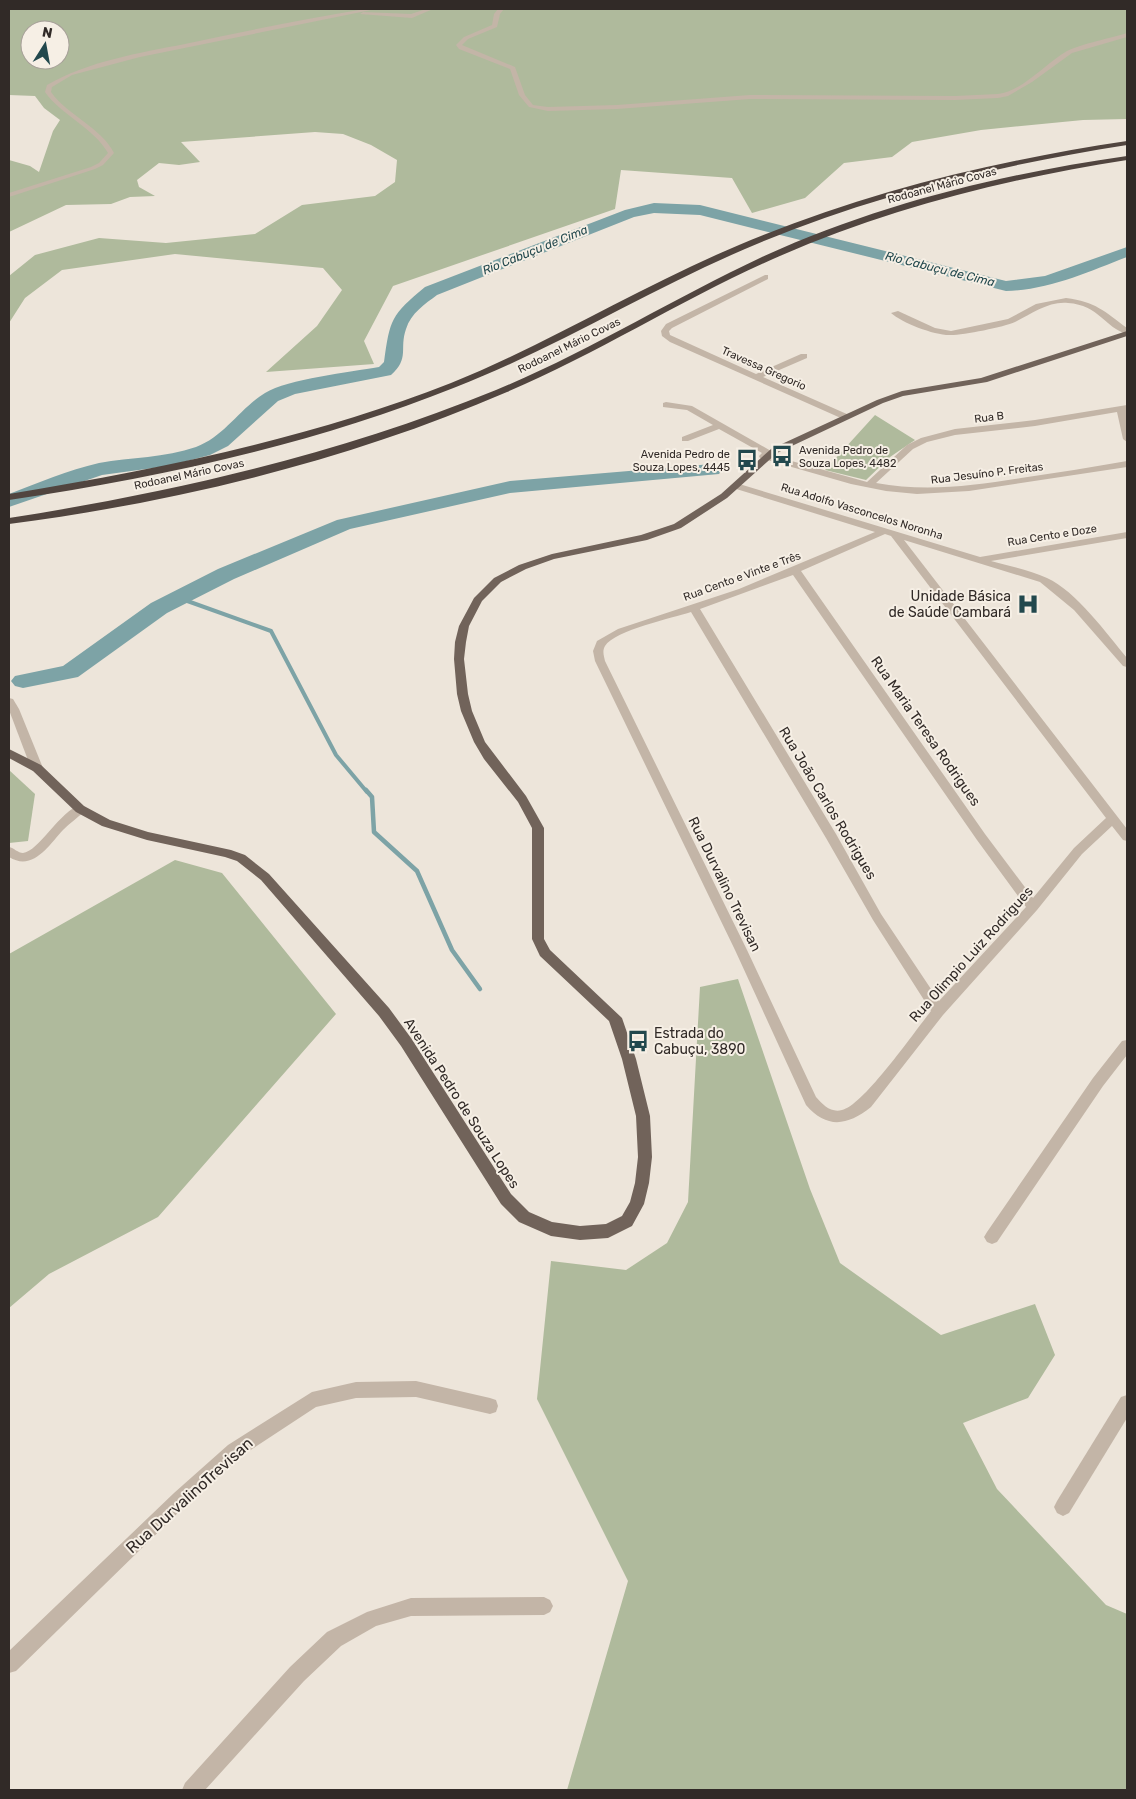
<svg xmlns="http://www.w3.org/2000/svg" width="1136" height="1799" font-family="Rubik,sans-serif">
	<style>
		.green { fill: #afba9c; fill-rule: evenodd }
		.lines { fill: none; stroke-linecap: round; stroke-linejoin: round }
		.stream-far1 { stroke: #7da3a6; stroke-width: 4 }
		.stream { stroke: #7da3a6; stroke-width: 4.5 }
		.river { fill: #7da3a6; fill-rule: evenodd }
		.minor { fill: #c3b5a7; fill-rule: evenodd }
		.major { fill: #71635a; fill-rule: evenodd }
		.highway { fill: #51453f; fill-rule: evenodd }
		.labels { text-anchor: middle; stroke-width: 4; stroke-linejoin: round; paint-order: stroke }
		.far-street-label { font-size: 11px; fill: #312a27; stroke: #f6efe5 }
		.far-poi-label { font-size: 11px; fill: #312a27; stroke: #f6efe5; text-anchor: start }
		.far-water-label { font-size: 12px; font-style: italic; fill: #22484d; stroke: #f6efe5 }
		.poi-label { font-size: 14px; fill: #312a27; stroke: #f6efe5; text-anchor: end }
		.street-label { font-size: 14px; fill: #312a27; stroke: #f6efe5 }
		.near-street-label { font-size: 16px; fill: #312a27; stroke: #f6efe5 }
	</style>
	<rect width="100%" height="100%" fill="#ede5da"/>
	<g class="green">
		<path d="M 9,9 L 1127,9 L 1127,119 L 1083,120 L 981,130 L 912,142 L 892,157 L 844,163 L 805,198 L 752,213 L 732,178 L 621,170 L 615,209 L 393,286 L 364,341 L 374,364 L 266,372 L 317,326 L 342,290 L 323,268 L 175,254 L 62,270 L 25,298 L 9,323 L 9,276 L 35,255 L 99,238 L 166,243 L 255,234 L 302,205 L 375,196 L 395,182 L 397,160 L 371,145 L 343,134 L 315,132 L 181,142 L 200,162 L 179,165 L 159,163 L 137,180 L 139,187 L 155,196 L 130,197 L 111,204 L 66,205 L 9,232 L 9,160 L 30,166 L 39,172 L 53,131 L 60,120 L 44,108 L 35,96 L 9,95 ZM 30,30 L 60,30 L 60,60 L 30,60 Z"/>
		<path d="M 875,415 L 915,440 L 890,457 L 866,480 L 825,470 Z"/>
		<path d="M 9,770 L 35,794 L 28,841 L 9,843 Z"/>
		<path d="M 175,860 L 222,873 L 336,1014 L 158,1217 L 49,1274 L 9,1308 L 9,954 Z"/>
		<path d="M 738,979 L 810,1189 L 840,1263 L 941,1335 L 1035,1304 L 1055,1355 L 1028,1398 L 963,1423 L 997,1489 L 1106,1605 L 1127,1614 L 1127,1790 L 567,1790 L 628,1581 L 537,1399 L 551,1261 L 626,1270 L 667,1243 L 688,1202 L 700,987 Z"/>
	</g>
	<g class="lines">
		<path class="stream-far1" d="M 179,598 L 271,631 L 336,755 L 367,792"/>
		<path class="stream" d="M 366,790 L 372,797 L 374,832 L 417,871 L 452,950 L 480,989"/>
		<g class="river">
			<path d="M 654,203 L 700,205 L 1006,281 L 1045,276 L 1127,247 L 1127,257 C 1088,272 1049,290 1006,291 L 700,215 L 654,213 L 634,217 L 437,295 C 425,304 411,313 406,329 C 399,349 410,358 391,375 L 295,394 L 278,401 L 228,446 L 210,455 L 168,466 L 102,475 L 9,507 L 9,494 C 38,483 68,470 99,463 C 131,457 165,458 196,447 C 225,436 240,408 265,393 C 288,379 350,372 379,367 L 384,362 C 390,319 391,315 425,287 L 625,210 Z"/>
			<path d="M 712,464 L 719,466 L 722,470 L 719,474 L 510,493 L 350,529 L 234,579 L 167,613 L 78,677 L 23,688 L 15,686 L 11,681 L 15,676 L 63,666 L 151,603 L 218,569 L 337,520 L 510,481 Z"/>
		</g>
		<g class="minor">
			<path d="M 365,9 L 376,9 L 140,57 L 72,75 L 52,87 L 51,92 C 67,115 102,128 114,153 L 103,165 L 95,169 L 9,197 L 9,193 L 91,167 L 99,163 L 108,153 C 94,128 61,115 45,92 L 47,85 C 89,61 139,53 185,44 C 245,31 305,19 365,9 Z"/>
			<path d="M 426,9 L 433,9 L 412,18 L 360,14 L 363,12 L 411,14 Z"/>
			<path d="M 498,9 L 504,9 L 500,14 L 497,27 L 468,39 L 462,45 L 515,67 L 525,95 L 533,105 L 548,107 L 617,105 L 750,95 L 955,96 L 998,94 C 1023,91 1046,63 1067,51 C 1081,44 1111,38 1127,33 L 1127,37 L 1072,53 L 1032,82 L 1008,96 L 998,98 L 955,100 L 750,99 L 617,109 L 548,111 L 529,107 L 519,95 L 510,69 L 459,49 L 456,45 L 464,37 L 492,25 L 494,14 Z"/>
			<path d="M 765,275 L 768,275 L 768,279 L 672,328 L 669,331 L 670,335 L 756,374 L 801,354 L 807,354 L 807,358 L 763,377 L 849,415 L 849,419 L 843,419 L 670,342 L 662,336 L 661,331 L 666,324 Z"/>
			<path d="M 1066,298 C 1096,302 1104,311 1127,328 L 1127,334 C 1105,328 1099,305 1068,303 C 1049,301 1031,314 1015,322 C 1004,327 964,335 951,335 C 936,336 902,323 891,313 L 898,311 L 935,328 L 951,331 L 1008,319 L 1036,304 Z"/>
			<path d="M 666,402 L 692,406 L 771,451 L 772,453 L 770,455 L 867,482 L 907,445 L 921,438 L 955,429 L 1035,420 L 1127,405 L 1127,442 L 1123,439 L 1117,412 L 1035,426 L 955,435 L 927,442 L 913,449 L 876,483 C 925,492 972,486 1021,478 C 1056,473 1092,467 1127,461 L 1127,467 L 969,491 L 917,494 L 886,491 L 851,484 L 760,458 L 759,456 L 762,453 L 719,429 L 688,441 L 682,441 L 682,437 L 713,425 L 687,410 L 663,407 L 663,403 Z"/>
			<path d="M 736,483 L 980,557 L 1127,532 L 1127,538 L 991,561 C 1009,566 1030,570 1047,578 C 1076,591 1107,634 1127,658 L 1127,667 L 1123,666 L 1074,610 L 1040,582 L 904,540 L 1127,829 L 1127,841 L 1123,840 L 1112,826 L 1082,854 L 1037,910 L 943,1015 L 871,1107 C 847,1126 827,1129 806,1105 L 735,950 L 595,661 L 593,651 L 597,641 L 618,629 L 739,589 L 875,532 L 733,488 L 731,486 ZM 885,534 L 891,536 L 1106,818 L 1074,848 L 1033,898 L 985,834 L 801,571 ZM 793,575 L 977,840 L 1026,907 L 939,1001 L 881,914 L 836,834 L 700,609 ZM 691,612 L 826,838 L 873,920 L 931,1011 C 915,1031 863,1106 842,1110 C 831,1113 823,1105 816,1097 L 747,950 L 605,661 C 604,656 602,651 605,646 C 615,630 673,618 691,612 Z"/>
			<path d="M 9,698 L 13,699 L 19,709 L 43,768 L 41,771 L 33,771 L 31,768 L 9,710 Z"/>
			<path d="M 80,805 L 84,806 L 86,809 L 84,812 C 77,818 70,823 63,830 C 49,845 33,872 9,857 L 9,847 C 14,848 18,853 23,853 C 38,852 61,810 80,805 Z"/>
			<path d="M 1127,1040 L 1127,1055 L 1103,1086 L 997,1242 L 992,1244 L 987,1242 L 984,1237 L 987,1232 L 1093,1078 L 1122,1041 Z"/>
			<path d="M 416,1381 L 490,1398 L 496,1400 L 498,1406 L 496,1412 L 490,1414 L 416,1397 L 356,1398 L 316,1407 L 240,1457 L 186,1505 L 16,1671 L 9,1673 L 9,1651 L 174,1493 L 228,1445 L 312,1392 L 356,1382 Z"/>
			<path d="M 1127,1395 L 1127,1418 L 1069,1513 L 1063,1516 L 1057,1513 L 1054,1507 L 1057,1501 L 1121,1397 Z"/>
			<path d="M 544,1597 L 550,1600 L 553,1606 L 550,1612 L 544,1615 L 411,1616 L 376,1626 L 341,1646 L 304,1681 L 205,1790 L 182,1790 L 185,1783 L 290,1667 L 327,1632 L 367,1612 L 411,1598 Z"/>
		</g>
		<path class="major" d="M 1127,331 L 1127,336 L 987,382 L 903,396 L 883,403 L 777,453 L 727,498 L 681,528 L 647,540 L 554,559 L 526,569 L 501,582 L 482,601 L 469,626 L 466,642 L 464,659 L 468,694 L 472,711 L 485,742 L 526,796 L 544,828 L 544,939 L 550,950 L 622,1018 L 636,1059 L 650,1116 L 652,1157 L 649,1183 L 644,1204 L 632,1226 L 608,1238 L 580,1240 L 551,1236 L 519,1222 L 501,1204 L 401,1046 L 379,1016 L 261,880 L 237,861 L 225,857 L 147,840 L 102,826 L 76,812 L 33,771 L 9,758 L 9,749 L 41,765 L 84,806 L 110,820 L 148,832 L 231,850 L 245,855 L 269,874 L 389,1008 L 411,1038 L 511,1194 L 529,1212 L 552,1222 L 580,1226 L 606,1224 L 622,1216 L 630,1202 L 635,1183 L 638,1157 L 636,1116 L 622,1059 L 609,1021 L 540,956 L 532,939 L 532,828 L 518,802 L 484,759 L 474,742 L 461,711 L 457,694 L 454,659 L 455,642 L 459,626 L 474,598 L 494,578 L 519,565 L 552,554 L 641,535 L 674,524 L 721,494 L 771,449 L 877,400 L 902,391 L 981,378 Z"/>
		<g class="highway">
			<path d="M 1127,141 L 1127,145 C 995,166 867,196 745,249 C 647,291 556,348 456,387 C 314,444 160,478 9,500 L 9,494 C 159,469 309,439 451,383 C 550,343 641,286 739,245 C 864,192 994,161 1127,141 Z"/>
			<path d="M 1127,156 L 1127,160 C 1005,179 886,209 773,259 C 682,299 599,353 507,392 C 350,460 178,502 9,524 L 9,518 C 176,492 339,454 496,390 C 588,352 672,299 762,257 C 878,204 1001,174 1127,156 Z"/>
		</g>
	</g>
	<defs>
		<g id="bus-bare" transform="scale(1.725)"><path d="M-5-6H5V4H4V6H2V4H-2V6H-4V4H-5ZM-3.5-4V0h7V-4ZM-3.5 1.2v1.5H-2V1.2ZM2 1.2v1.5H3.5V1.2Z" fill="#22484d" stroke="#f6efe5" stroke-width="2.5" paint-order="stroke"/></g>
		<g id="hospital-bare" transform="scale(1.725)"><path d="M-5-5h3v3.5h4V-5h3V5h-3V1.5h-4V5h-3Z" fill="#22484d" stroke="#f6efe5" stroke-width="2.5" paint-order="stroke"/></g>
	</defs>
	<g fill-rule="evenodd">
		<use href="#bus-bare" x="782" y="456"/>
		<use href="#bus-bare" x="747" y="460"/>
		<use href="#hospital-bare" x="1028" y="604"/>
		<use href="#bus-bare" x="638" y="1041"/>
	</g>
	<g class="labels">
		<g class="far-street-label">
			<text transform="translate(942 185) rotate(-15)" y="4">Rodoanel Mário Covas</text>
			<text transform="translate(569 345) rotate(-26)" y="4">Rodoanel Mário Covas</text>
			<text transform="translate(764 368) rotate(24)" y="4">Travessa Gregorio</text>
			<text transform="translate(989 417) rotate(-7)" y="4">Rua B</text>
			<text transform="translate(987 473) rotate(-7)" y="4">Rua Jesuíno P. Freitas</text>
			<text transform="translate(189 474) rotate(-12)" y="4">Rodoanel Mário Covas</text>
			<text transform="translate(862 511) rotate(17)" y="4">Rua Adolfo Vasconcelos Noronha</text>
			<text transform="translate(1052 535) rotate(-9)" y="4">Rua Cento e Doze</text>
			<text transform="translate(742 576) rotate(-20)" y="4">Rua Cento e Vinte e Três</text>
		</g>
		<g class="far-poi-label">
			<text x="799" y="454">Avenida Pedro de<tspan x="799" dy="13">Souza Lopes, 4482</tspan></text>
			<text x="730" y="458" text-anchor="end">Avenida Pedro de<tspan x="730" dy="13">Souza Lopes, 4445</tspan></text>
		</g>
		<g class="far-water-label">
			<text transform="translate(535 250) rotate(-22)" y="4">Rio Cabuçu de Cima</text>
			<text transform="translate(940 269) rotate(14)" y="4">Rio Cabuçu de Cima</text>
		</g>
		<g class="poi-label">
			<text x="1011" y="601">Unidade Básica<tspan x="1011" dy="16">de Saúde Cambará</tspan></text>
			<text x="654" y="1038" text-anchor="start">Estrada do<tspan x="654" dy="16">Cabuçu, 3890</tspan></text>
		</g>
		<g class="street-label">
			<text transform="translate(926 731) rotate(55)" y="5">Rua Maria Teresa Rodrigues</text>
			<text transform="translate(828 803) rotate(59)" y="5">Rua João Carlos Rodrigues</text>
			<text transform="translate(725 884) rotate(64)" y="5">Rua Durvalino Trevisan</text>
			<text transform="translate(971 954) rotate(-48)" y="5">Rua Olimpio Luiz Rodrigues</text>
			<text transform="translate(462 1103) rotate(57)" y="5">Avenida Pedro de Souza Lopes</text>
		</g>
		<g class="near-street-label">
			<text transform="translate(189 1495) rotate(-42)" y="6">Rua DurvalinoTrevisan</text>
		</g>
	</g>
	<rect width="1136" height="1799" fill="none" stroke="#312a27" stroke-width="20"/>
	<g transform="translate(45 45) rotate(11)"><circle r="24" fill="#f6efe5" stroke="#a7a099"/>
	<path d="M0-4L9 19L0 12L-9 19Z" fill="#22484d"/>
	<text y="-8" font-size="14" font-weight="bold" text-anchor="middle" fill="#312a27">N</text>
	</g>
</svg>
